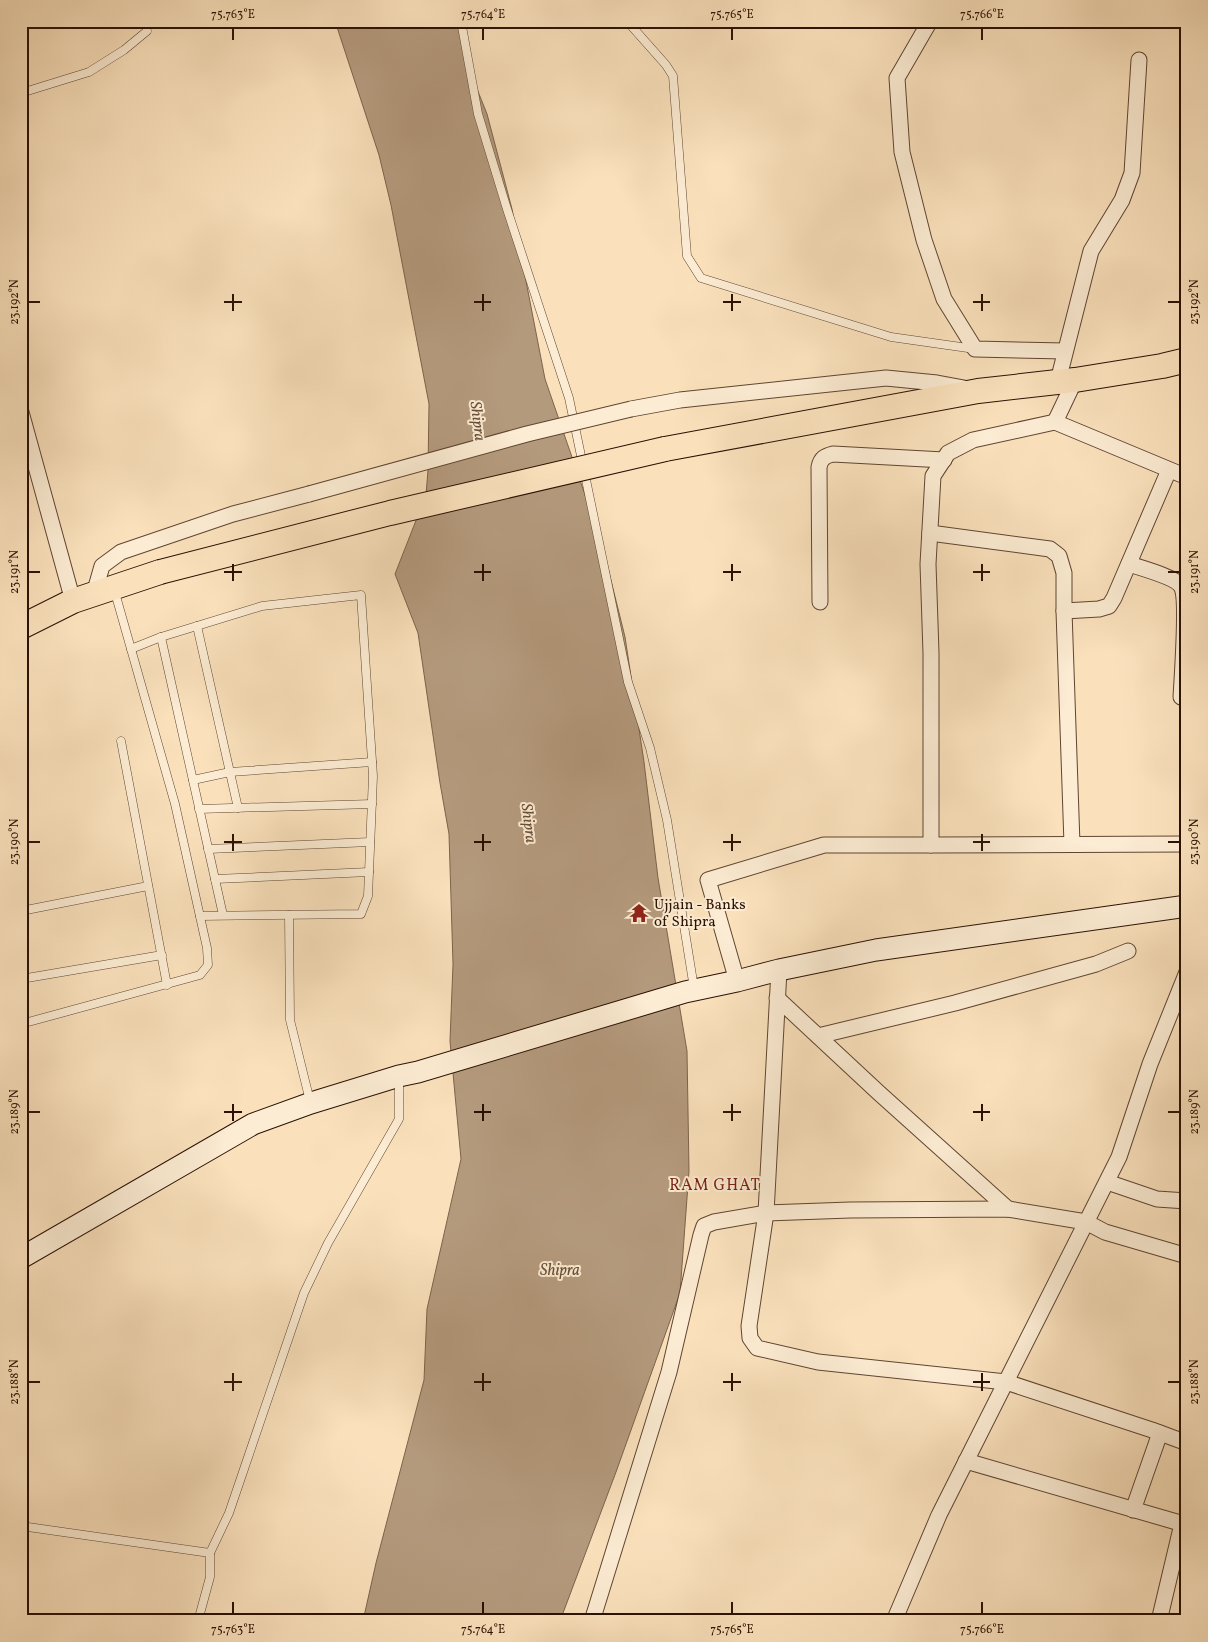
<svg xmlns="http://www.w3.org/2000/svg" width="1208" height="1642" font-family="Vollkorn,serif">
	<style>
		.water { fill: #b49a7d; stroke: #7d634c }
		.lines { fill: none; stroke-linecap: round; stroke-linejoin: round }
		.service-casing { stroke: #5f4531; stroke-width: 9 }
		.minor-casing { stroke: #5f4531; stroke-width: 17 }
		.secondary-casing { stroke: #2b1103; stroke-width: 23 }
		.primary-casing { stroke: #2b1103; stroke-width: 26 }
		.service { stroke: #fcecd3; stroke-width: 8 }
		.minor { stroke: #fcecd3; stroke-width: 15 }
		.secondary { stroke: #fcecd3; stroke-width: 21 }
		.primary { stroke: #fae1bc; stroke-width: 24 }
		.minor-bridge-casing { stroke: #5f4531; stroke-width: 17; stroke-linecap: butt }
		.primary-bridge-casing { stroke: #2b1103; stroke-width: 26; stroke-linecap: butt }
		.minor-bridge { stroke: #fcecd3; stroke-width: 15 }
		.primary-bridge { stroke: #fae1bc; stroke-width: 24 }
		.ticks { fill: none; stroke: #2b1103; stroke-width: 2 }
		.labels { text-anchor: middle; stroke-width: 4; stroke-linejoin: round; paint-order: stroke }
		.poi-label { font-size: 15px; fill: #2b1103; stroke: #fcecd3; text-anchor: start }
		.water-label { font-size: 16px; font-style: italic; fill: #694f3a; stroke: #fcecd3 }
		.neighbourhood-label { font-size: 16px; letter-spacing: 1px; fill: #7a1f14; stroke: #fcecd3 }
		.neatline { fill: none; stroke: #2b1103; stroke-width: 2 }
		.ticks-label { font-size: 12px; text-anchor: middle; fill: #2b1103 }
	</style>
	<rect width="100%" height="100%" fill="#fae1bc"/>
	<filter id="stains"><feTurbulence type="fractalNoise" baseFrequency=".004" numOctaves="4"/><feColorMatrix values="0 0 0 0 .2 0 0 0 0 .09 0 0 0 0 .02 0 0 0 .5 -.17"/></filter>
	<radialGradient id="worn" r=".72"><stop offset=".6" stop-color="#630" stop-opacity="0"/><stop offset="1" stop-color="#630" stop-opacity=".3"/></radialGradient>
	<path class="water" d="M 335,21 L 457,21 L 469,69 L 487,114 L 512,209 L 545,379 L 602,544 L 625,637 L 644,762 L 658,878 L 687,1051 L 689,1171 L 680,1293 L 616,1472 L 560,1621 L 363,1621 L 376,1563 L 424,1380 L 427,1309 L 461,1159 L 450,1041 L 453,964 L 449,834 L 440,783 L 418,633 L 395,574 L 426,495 L 428,470 L 429,404 L 391,205 L 379,155 Z"/>
	<g class="lines">
		<g class="service-casing">
			<g id="service">
				<path d="M 461,21 L 478,114 L 507,209 L 569,398 L 628,682 L 650,748 L 667,820 L 694,988"/>
				<path d="M 627,21 L 666,65 L 673,76 L 687,256 L 701,278 L 891,337 L 975,349"/>
				<path d="M 21,93 L 89,72 L 124,50 L 147,31"/>
				<path d="M 197,626 L 238,808"/>
				<path d="M 161,637 L 223,915"/>
				<path d="M 131,649 L 161,637 L 262,606 L 361,595 L 373,776 L 368,896 L 361,914 L 200,916"/>
				<path d="M 121,741 L 167,985"/>
				<path d="M 193,780 L 230,772 L 372,762"/>
				<path d="M 199,809 L 372,804"/>
				<path d="M 208,849 L 370,842"/>
				<path d="M 215,879 L 369,872"/>
				<path d="M 21,911 L 148,886"/>
				<path d="M 289,915 L 290,1020 L 310,1101"/>
				<path d="M 21,979 L 162,955"/>
				<path d="M 21,1024 L 200,975 L 208,965 L 207,948 L 175,804 L 114,589"/>
				<path d="M 21,1526 L 210,1553"/>
				<path d="M 198,1621 L 210,1577 L 210,1553 L 229,1513 L 304,1293 L 328,1243 L 399,1119 L 399,1078"/>
			</g>
		</g>
		<g class="minor-casing">
			<g id="minor">
				<path d="M 930,21 L 897,78 L 902,152 L 924,240 L 944,299 L 975,349 L 1065,351"/>
				<path d="M 1075,380 L 1055,422 L 1187,477"/>
				<path d="M 1058,381 L 1091,251 L 1122,200 L 1132,173 L 1139,60"/>
				<path d="M 631,409 L 680,400 L 886,378 L 937,383 L 964,388"/>
				<path d="M 21,412 L 73,601"/>
				<path d="M 1055,422 L 973,440 L 948,453 L 933,476 L 928,564 L 931,653 L 931,845 L 1187,844"/>
				<path d="M 930,533 L 1050,549 L 1059,556 L 1064,573 L 1064,611 L 1072,844"/>
				<path d="M 1129,564 C 1141,568 1175,577 1181,586 C 1188,597 1182,679 1181,697"/>
				<path d="M 94,594 L 102,566 L 121,552 L 233,514 L 309,494"/>
				<path d="M 820,602 L 819,467 C 821,458 825,456 833,454 L 944,460"/>
				<path d="M 1064,611 L 1099,609 L 1109,606 L 1114,598 L 1169,470"/>
				<path d="M 779,970 L 766,1213 L 749,1326 L 750,1338 L 757,1348 L 818,1362 L 1006,1382 L 1152,1430 L 1187,1443"/>
				<path d="M 737,981 L 708,880 L 824,845 L 931,845"/>
				<path d="M 777,998 L 879,1093 L 1008,1209"/>
				<path d="M 818,1036 L 955,1003 L 1096,964 L 1128,951"/>
				<path d="M 1107,1182 L 1157,1199 L 1187,1201"/>
				<path d="M 966,1461 L 1187,1525"/>
				<path d="M 1133,1510 L 1160,1433"/>
				<path d="M 592,1621 L 669,1372 L 701,1235 L 704,1226 L 714,1222 L 766,1213 L 850,1210 L 1008,1209 L 1086,1222 L 1105,1232 L 1187,1256"/>
				<path d="M 894,1621 L 939,1515 L 1119,1157 L 1150,1064 L 1187,972"/>
				<path d="M 1159,1621 L 1182,1524"/>
			</g>
		</g>
		<g class="secondary-casing">
			<path id="secondary" d="M 21,1258 L 253,1124 L 311,1103 L 399,1076 L 418,1072 L 685,992 L 737,981 L 779,970 L 876,950 L 1187,906"/>
		</g>
		<g class="primary-casing">
			<g id="primary">
				<path d="M 665,449 L 978,391 L 1075,380 L 1162,366 L 1187,360"/>
				<path d="M 21,627 L 73,601 L 160,572"/>
			</g>
		</g>
		<use href="#service" class="service"/>
		<use href="#minor" class="minor"/>
		<use href="#secondary" class="secondary"/>
		<use href="#primary" class="primary"/>
		<g class="minor-bridge-casing">
			<path id="minor-bridge" d="M 309,494 L 527,434 L 631,409"/>
		</g>
		<g class="primary-bridge-casing">
			<path id="primary-bridge" d="M 160,572 L 390,513 L 665,449"/>
		</g>
		<use href="#minor-bridge" class="minor-bridge"/>
		<use href="#primary-bridge" class="primary-bridge"/>
	</g>
	<path class="ticks" d="M 233,28 L 233,40M 483,28 L 483,40M 732,28 L 732,40M 982,28 L 982,40M 233,294 L 233,311M 483,294 L 483,311M 732,294 L 732,311M 982,294 L 982,311M 28,302 L 40,302M 224,302 L 242,302M 474,302 L 491,302M 723,302 L 741,302M 973,302 L 990,302M 1168,302 L 1180,302M 233,564 L 233,581M 483,564 L 483,581M 732,564 L 732,581M 982,564 L 982,581M 28,572 L 40,572M 224,572 L 242,572M 474,572 L 491,572M 723,572 L 741,572M 973,572 L 990,572M 1168,572 L 1180,572M 233,834 L 233,851M 483,834 L 483,851M 732,834 L 732,851M 982,834 L 982,851M 28,842 L 40,842M 224,842 L 242,842M 474,842 L 491,842M 723,842 L 741,842M 973,842 L 990,842M 1168,842 L 1180,842M 233,1104 L 233,1121M 483,1104 L 483,1121M 732,1104 L 732,1121M 982,1104 L 982,1121M 28,1112 L 40,1112M 224,1112 L 242,1112M 474,1112 L 491,1112M 723,1112 L 741,1112M 973,1112 L 990,1112M 1168,1112 L 1180,1112M 233,1373 L 233,1391M 483,1373 L 483,1391M 732,1373 L 732,1391M 982,1373 L 982,1391M 28,1382 L 40,1382M 224,1382 L 242,1382M 474,1382 L 491,1382M 723,1382 L 741,1382M 973,1382 L 990,1382M 1168,1382 L 1180,1382M 233,1602 L 233,1614M 483,1602 L 483,1614M 732,1602 L 732,1614M 982,1602 L 982,1614"/>
	<defs>
		<g id="temple-bare" transform="scale(1.5)"><path d="M0-6L5-2H3V0L6.5 2.5H4V6H1.5V3h-3V6H-4V2.5H-6.5L-3 0V-2H-5Z" fill="#8f2418" stroke="#fcecd3" stroke-width="2.5" paint-order="stroke"/></g>
	</defs>
	<g fill-rule="evenodd">
		<use href="#temple-bare" x="639" y="913"/>
	</g>
	<g class="labels">
		<g class="poi-label">
			<text x="654" y="909">Ujjain - Banks<tspan x="654" dy="17">of Shipra</tspan></text>
		</g>
		<g class="water-label">
			<text transform="translate(479 421) rotate(83)" y="6">Shipra</text>
			<text transform="translate(530 823) rotate(83)" y="6">Shipra</text>
			<text x="560" y="1275">Shipra</text>
		</g>
		<g class="neighbourhood-label">
			<text x="715" y="1190">RAM GHAT</text>
		</g>
	</g>
	<rect width="1208" height="1642" fill="none" stroke="#fae1bc" stroke-width="55"/>
	<rect x="28" y="28" width="1152" height="1586" class="neatline"/>
	<g class="ticks-label">
		<text x="233" y="18">75.763°E</text>
		<text x="483" y="18">75.764°E</text>
		<text x="732" y="18">75.765°E</text>
		<text x="982" y="18">75.766°E</text>
		<text transform="translate(14 302) rotate(-90)" y="4">23.192°N</text>
		<text transform="translate(1194 302) rotate(-90)" y="4">23.192°N</text>
		<text transform="translate(14 572) rotate(-90)" y="4">23.191°N</text>
		<text transform="translate(1194 572) rotate(-90)" y="4">23.191°N</text>
		<text transform="translate(14 842) rotate(-90)" y="4">23.190°N</text>
		<text transform="translate(1194 842) rotate(-90)" y="4">23.190°N</text>
		<text transform="translate(14 1112) rotate(-90)" y="4">23.189°N</text>
		<text transform="translate(1194 1112) rotate(-90)" y="4">23.189°N</text>
		<text transform="translate(14 1382) rotate(-90)" y="4">23.188°N</text>
		<text transform="translate(1194 1382) rotate(-90)" y="4">23.188°N</text>
		<text x="233" y="1633">75.763°E</text>
		<text x="483" y="1633">75.764°E</text>
		<text x="732" y="1633">75.765°E</text>
		<text x="982" y="1633">75.766°E</text>
	</g>
	<rect width="100%" height="100%" filter="url(#stains)"/>
	<rect width="100%" height="100%" fill="url(#worn)"/>
</svg>
